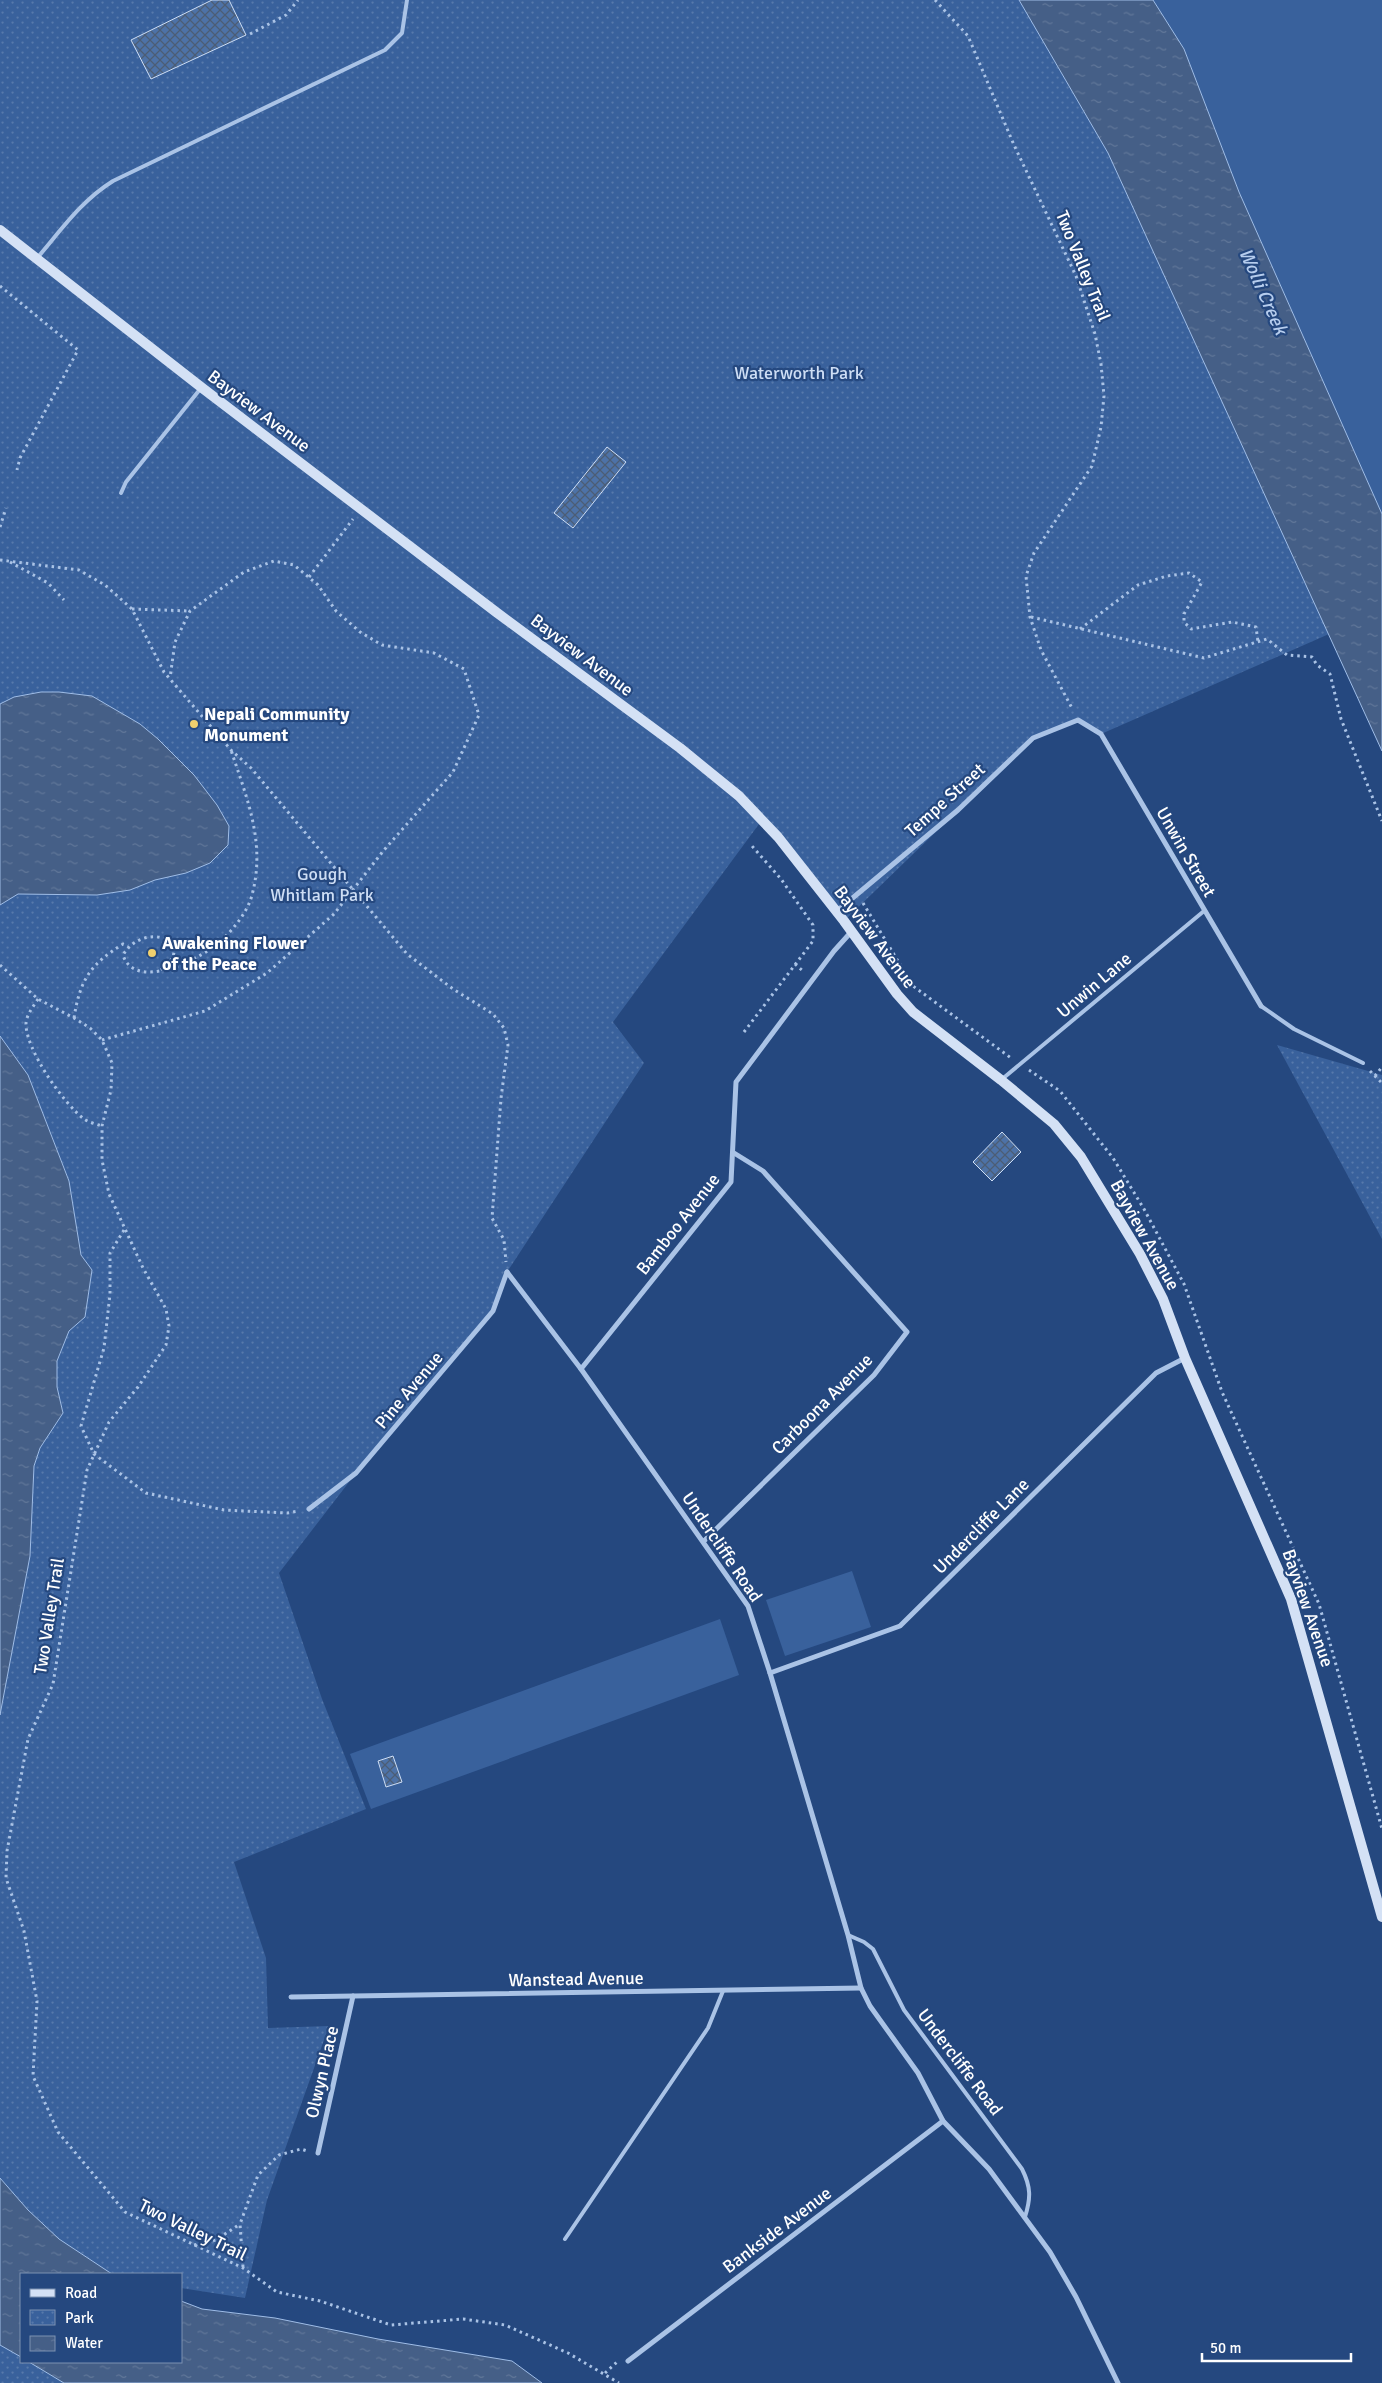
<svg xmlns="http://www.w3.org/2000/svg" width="1382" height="2383" font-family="Signika,sans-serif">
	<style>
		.grass { fill: #39619c }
		.park { fill: url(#park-dots) }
		.water { fill: url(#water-ripples); stroke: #9fbde7 }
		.building { fill: url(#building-cross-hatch); stroke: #cedef5 }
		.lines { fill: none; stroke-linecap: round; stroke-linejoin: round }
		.path { stroke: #aac3e6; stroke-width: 3; stroke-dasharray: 2.5 4; stroke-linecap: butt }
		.service { stroke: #aac3e6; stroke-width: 4 }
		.minor { stroke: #aac3e6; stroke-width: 5 }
		.secondary { stroke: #d4e1f5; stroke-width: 10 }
		.poi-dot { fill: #f0d06e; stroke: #25487f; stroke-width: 2 }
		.labels { text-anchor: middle; stroke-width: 4.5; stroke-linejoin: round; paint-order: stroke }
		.street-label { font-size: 18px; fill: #fff; stroke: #25487f }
		.park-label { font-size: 18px; fill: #cedef5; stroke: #25487f }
		.poi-label { font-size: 18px; font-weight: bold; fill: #fff; stroke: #25487f; text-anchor: start }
		.water-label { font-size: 19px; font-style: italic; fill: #b6cdee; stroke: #25487f }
	</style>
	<defs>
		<pattern id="park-dots" width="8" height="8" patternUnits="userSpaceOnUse" patternTransform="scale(1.25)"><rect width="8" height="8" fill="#39619c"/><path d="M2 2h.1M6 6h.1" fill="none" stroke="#5779ab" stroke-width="1.8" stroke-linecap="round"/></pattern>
		<pattern id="water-ripples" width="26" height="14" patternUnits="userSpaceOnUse" patternTransform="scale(1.25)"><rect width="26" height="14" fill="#455f87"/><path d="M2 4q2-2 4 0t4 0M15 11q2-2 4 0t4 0" fill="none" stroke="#617799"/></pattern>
		<pattern id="building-cross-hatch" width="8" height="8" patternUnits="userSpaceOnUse" patternTransform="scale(1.25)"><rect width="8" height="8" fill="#4d72a7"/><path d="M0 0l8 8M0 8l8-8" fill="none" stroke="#4c5d75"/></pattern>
	</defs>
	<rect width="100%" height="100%" fill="#25487f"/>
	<g class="grass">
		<path d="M 1153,0 L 1382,0 L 1382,514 L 1239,192 L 1184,49 Z"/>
		<path d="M 852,1571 L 871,1627 L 785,1656 L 766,1600 Z"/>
		<path d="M 720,1619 L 739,1675 L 371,1809 L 350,1754 Z"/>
	</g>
	<g class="park">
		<path d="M 0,0 L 1019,0 L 1108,153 L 1329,634 L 1101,734 L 1078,720 L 1033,738 L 844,921 L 762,820 L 613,1022 L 644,1063 L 507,1272 L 493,1311 L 356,1473 L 279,1573 L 322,1699 L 366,1809 L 234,1862 L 266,1958 L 268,2028 L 329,2026 L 267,2200 L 245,2298 L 181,2288 L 181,2274 L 112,2274 L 59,2239 L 28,2210 L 0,2178 L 0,1715 L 30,1556 L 34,1466 L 40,1448 L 63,1413 L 57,1387 L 57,1362 L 69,1331 L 85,1317 L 92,1270 L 81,1255 L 69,1180 L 28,1075 L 0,1036 Z"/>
		<path d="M 1277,1045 L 1382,1075 L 1382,1239 Z"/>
		<path d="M 0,2345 L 21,2357 L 21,2362 L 29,2362 L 64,2383 L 0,2383 Z"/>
	</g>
	<g class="water">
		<path d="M 1019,0 L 1153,0 L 1184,49 L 1239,192 L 1382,514 L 1382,751 L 1108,153 Z"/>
		<path d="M 41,692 L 59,692 L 92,696 L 140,724 L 158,739 L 194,775 L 217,805 L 229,826 L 228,845 L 210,863 L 186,873 L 155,880 L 130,890 L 97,895 L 18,894 L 0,905 L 0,704 L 14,697 Z"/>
		<path d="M 0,1036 L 28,1075 L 69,1181 L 81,1255 L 92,1270 L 85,1317 L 69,1331 L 57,1361 L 57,1387 L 63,1413 L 40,1448 L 34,1466 L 30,1556 L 0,1715 Z"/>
		<path d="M 0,2178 L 28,2210 L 59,2239 L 112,2274 L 21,2274 L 21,2357 L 0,2345 Z"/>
		<path d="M 181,2301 L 202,2309 L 275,2318 L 378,2339 L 512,2361 L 542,2383 L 64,2383 L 29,2362 L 181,2362 Z"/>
	</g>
	<g class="building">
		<path d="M 212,0 L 229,0 L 246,35 L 151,79 L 131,40 Z"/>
		<path d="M 607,447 L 626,462 L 573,528 L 554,513 Z"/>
		<path d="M 1002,1132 L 1021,1152 L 992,1181 L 973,1162 Z"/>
		<path d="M 393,1756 L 402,1782 L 386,1787 L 378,1761 Z"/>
	</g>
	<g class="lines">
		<g class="path">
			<path d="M 935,0 L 968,36 L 1014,145 L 1076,276 L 1095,334 L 1101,364 L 1104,396 L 1101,427 L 1092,466 L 1034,553 L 1026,576 L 1030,617 L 1041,650 L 1073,710"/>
			<path d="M 250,34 L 286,15 L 298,0"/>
			<path d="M 0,286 L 78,350 L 20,458 L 17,470"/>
			<path d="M 0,527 L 6,508"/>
			<path d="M 0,560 L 79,570 L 105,585 L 132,609 L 164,672 L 231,750 L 251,768 L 407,954 L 453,989 L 493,1014 L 504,1028 L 508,1045 L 501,1098 L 492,1218 L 504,1240 L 506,1262"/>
			<path d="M 10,562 L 48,583 L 64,600"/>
			<path d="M 309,577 L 353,519"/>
			<path d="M 132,609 L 190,611"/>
			<path d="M 1031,617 L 1204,658 L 1267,639 L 1287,655 L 1312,657 L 1317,665 L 1330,674 L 1341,719 L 1382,821"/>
			<path d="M 1080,629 L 1138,585 L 1167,576 L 1189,573 L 1202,582 L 1184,614 L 1184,622 L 1191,629 L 1232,622 L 1256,627 L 1258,642"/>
			<path d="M 863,903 L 913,986 L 1011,1058"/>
			<path d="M 795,964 L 804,972"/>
			<path d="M 0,965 L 38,999 L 74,1018 L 90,1028 L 102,1040 L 112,1063 L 111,1090 L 102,1126 L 102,1160 L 109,1194 L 143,1268 L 166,1309 L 169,1326 L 166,1345 L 138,1387 L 109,1422 L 87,1470 L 53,1684 L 28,1739 L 7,1851 L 6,1878 L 24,1931 L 37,2001 L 33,2076 L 58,2132 L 125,2212 L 243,2268 L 277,2292 L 320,2301 L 391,2325 L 463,2319 L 505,2325 L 568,2353 L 619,2383"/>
			<path d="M 161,970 C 199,941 144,920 123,955 C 135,993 204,958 223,939 C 235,927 248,911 252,895 C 266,843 247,799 231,750"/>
			<path d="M 38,999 C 33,1007 27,1014 26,1023 C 25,1049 64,1104 84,1119 C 88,1122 96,1124 102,1126"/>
			<path d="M 74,1018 C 80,979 91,964 123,944 L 128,946"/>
			<path d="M 744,1032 L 813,941 L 813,925 L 781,879 L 752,846"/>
			<path d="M 102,1040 L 205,1011 L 267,973 L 334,914 L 384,850 L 453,772 L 479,715 L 464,669 L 434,653 L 382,645 L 360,632 L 336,611 L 318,585 L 294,565 L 274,561 L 244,572 L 190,611 L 175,642 L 170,678"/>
			<path d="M 1029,1070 L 1060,1091 L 1113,1158 L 1144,1209 L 1184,1284 L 1222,1392 L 1319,1604 L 1382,1829"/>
			<path d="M 1370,1071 L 1382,1083"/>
			<path d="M 1375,1076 L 1382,1067"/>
			<path d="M 124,1230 L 110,1253 L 110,1294 L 104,1348 L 81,1426 L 94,1454 L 146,1493 L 224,1510 L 287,1513 L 299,1511"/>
			<path d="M 194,2245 L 216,2240 L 240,2224"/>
			<path d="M 243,2267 L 240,2224 L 258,2175 L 279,2155 L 301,2149 L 307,2151"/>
			<path d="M 605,2373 L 617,2362"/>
		</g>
		<g class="service">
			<path d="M 38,257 C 62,229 81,201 113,181 L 385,50 L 402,33 L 407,0"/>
			<path d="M 121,493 L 126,482 L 201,388"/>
			<path d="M 1261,1006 L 1294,1029 L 1363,1063"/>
			<path d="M 1001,1080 L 1204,911"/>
			<path d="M 848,1935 L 864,1942 L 873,1949 L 904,2010 L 1022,2169 C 1031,2187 1031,2198 1025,2217"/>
			<path d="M 565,2239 L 708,2028 L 723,1991"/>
		</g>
		<g class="minor">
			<path d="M 837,911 L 958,810 L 1033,738 L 1078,720 L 1101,734 L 1261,1006"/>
			<path d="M 507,1272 L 581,1369 L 748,1606 L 770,1673 L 848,1935 L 861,1988 L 870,2006 L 918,2073 L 943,2121 L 989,2169 L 1050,2252 L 1076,2297 L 1118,2383"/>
			<path d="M 581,1369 L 731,1182 L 736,1082 L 834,951 L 852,931"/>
			<path d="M 309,1509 L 356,1473 L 493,1311 L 507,1272"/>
			<path d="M 704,1541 L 874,1375 L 907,1332 L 763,1171 L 734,1153"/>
			<path d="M 770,1673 L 900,1626 L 1156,1373 L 1185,1358"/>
			<path d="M 291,1997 L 861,1988"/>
			<path d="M 318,2153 L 353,1996"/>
			<path d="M 628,2361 L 943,2121"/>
		</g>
		<path class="secondary" d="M 0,230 L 201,387 L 496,612 L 680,748 L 739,796 L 778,837 L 844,921 L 897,994 L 913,1012 L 1001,1080 L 1054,1124 L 1081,1157 L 1140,1254 L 1163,1299 L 1185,1358 L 1291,1599 L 1382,1917"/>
	</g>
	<g class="poi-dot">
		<circle cx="194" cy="724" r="5"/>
		<circle cx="152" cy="953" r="5"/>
	</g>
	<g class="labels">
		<g class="street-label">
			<text transform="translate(1083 266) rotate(68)" y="6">Two Valley Trail</text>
			<text transform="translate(259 411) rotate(37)" y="6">Bayview Avenue</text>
			<text transform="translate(582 655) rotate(37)" y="6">Bayview Avenue</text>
			<text transform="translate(945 800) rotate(-42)" y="6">Tempe Street</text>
			<text transform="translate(1186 852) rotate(60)" y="6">Unwin Street</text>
			<text transform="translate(875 937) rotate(53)" y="6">Bayview Avenue</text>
			<text transform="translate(1094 985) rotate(-40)" y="6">Unwin Lane</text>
			<text transform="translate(678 1224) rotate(-52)" y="6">Bamboo Avenue</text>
			<text transform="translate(1145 1235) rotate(61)" y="6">Bayview Avenue</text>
			<text transform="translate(409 1390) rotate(-50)" y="6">Pine Avenue</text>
			<text transform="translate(822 1404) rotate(-45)" y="6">Carboona Avenue</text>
			<text transform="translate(981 1526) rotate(-45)" y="6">Undercliffe Lane</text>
			<text transform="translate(722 1547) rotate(56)" y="6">Undercliffe Road</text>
			<text transform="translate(1308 1608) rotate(71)" y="6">Bayview Avenue</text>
			<text transform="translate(49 1616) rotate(-81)" y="6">Two Valley Trail</text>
			<text transform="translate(576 1979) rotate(-1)" y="6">Wanstead Avenue</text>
			<text transform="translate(960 2062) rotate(53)" y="6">Undercliffe Road</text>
			<text transform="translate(322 2072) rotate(-77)" y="6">Olwyn Place</text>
			<text transform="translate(193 2230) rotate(26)" y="6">Two Valley Trail</text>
			<text transform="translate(777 2230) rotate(-37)" y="6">Bankside Avenue</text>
		</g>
		<g class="park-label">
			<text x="799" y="379">Waterworth Park</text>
			<text x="322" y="880">Gough<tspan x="322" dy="21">Whitlam Park</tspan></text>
		</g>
		<g class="poi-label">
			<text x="204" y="720">Nepali Community<tspan x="204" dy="21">Monument</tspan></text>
			<text x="162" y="949">Awakening Flower<tspan x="162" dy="21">of the Peace</tspan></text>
		</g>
		<g class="water-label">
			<text transform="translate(1264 291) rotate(66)" y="7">Wolli Creek</text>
		</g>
	</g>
	<rect x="20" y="2273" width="162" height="90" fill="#25487f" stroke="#7c91b2"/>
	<rect x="30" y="2289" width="25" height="8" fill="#d4e1f5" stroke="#7c91b2"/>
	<text x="65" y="2298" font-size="15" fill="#ffffff">Road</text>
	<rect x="30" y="2310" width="25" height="15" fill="url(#park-dots)" stroke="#7c91b2"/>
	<text x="65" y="2323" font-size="15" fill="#ffffff">Park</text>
	<rect x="30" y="2336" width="25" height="15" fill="url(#water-ripples)" stroke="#7c91b2"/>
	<text x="65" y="2348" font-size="15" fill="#ffffff">Water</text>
	<path d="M1202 2353v8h149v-8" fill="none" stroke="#ffffff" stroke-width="2.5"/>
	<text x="1210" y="2353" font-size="15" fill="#ffffff" stroke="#25487f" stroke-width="4" paint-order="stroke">50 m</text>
</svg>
